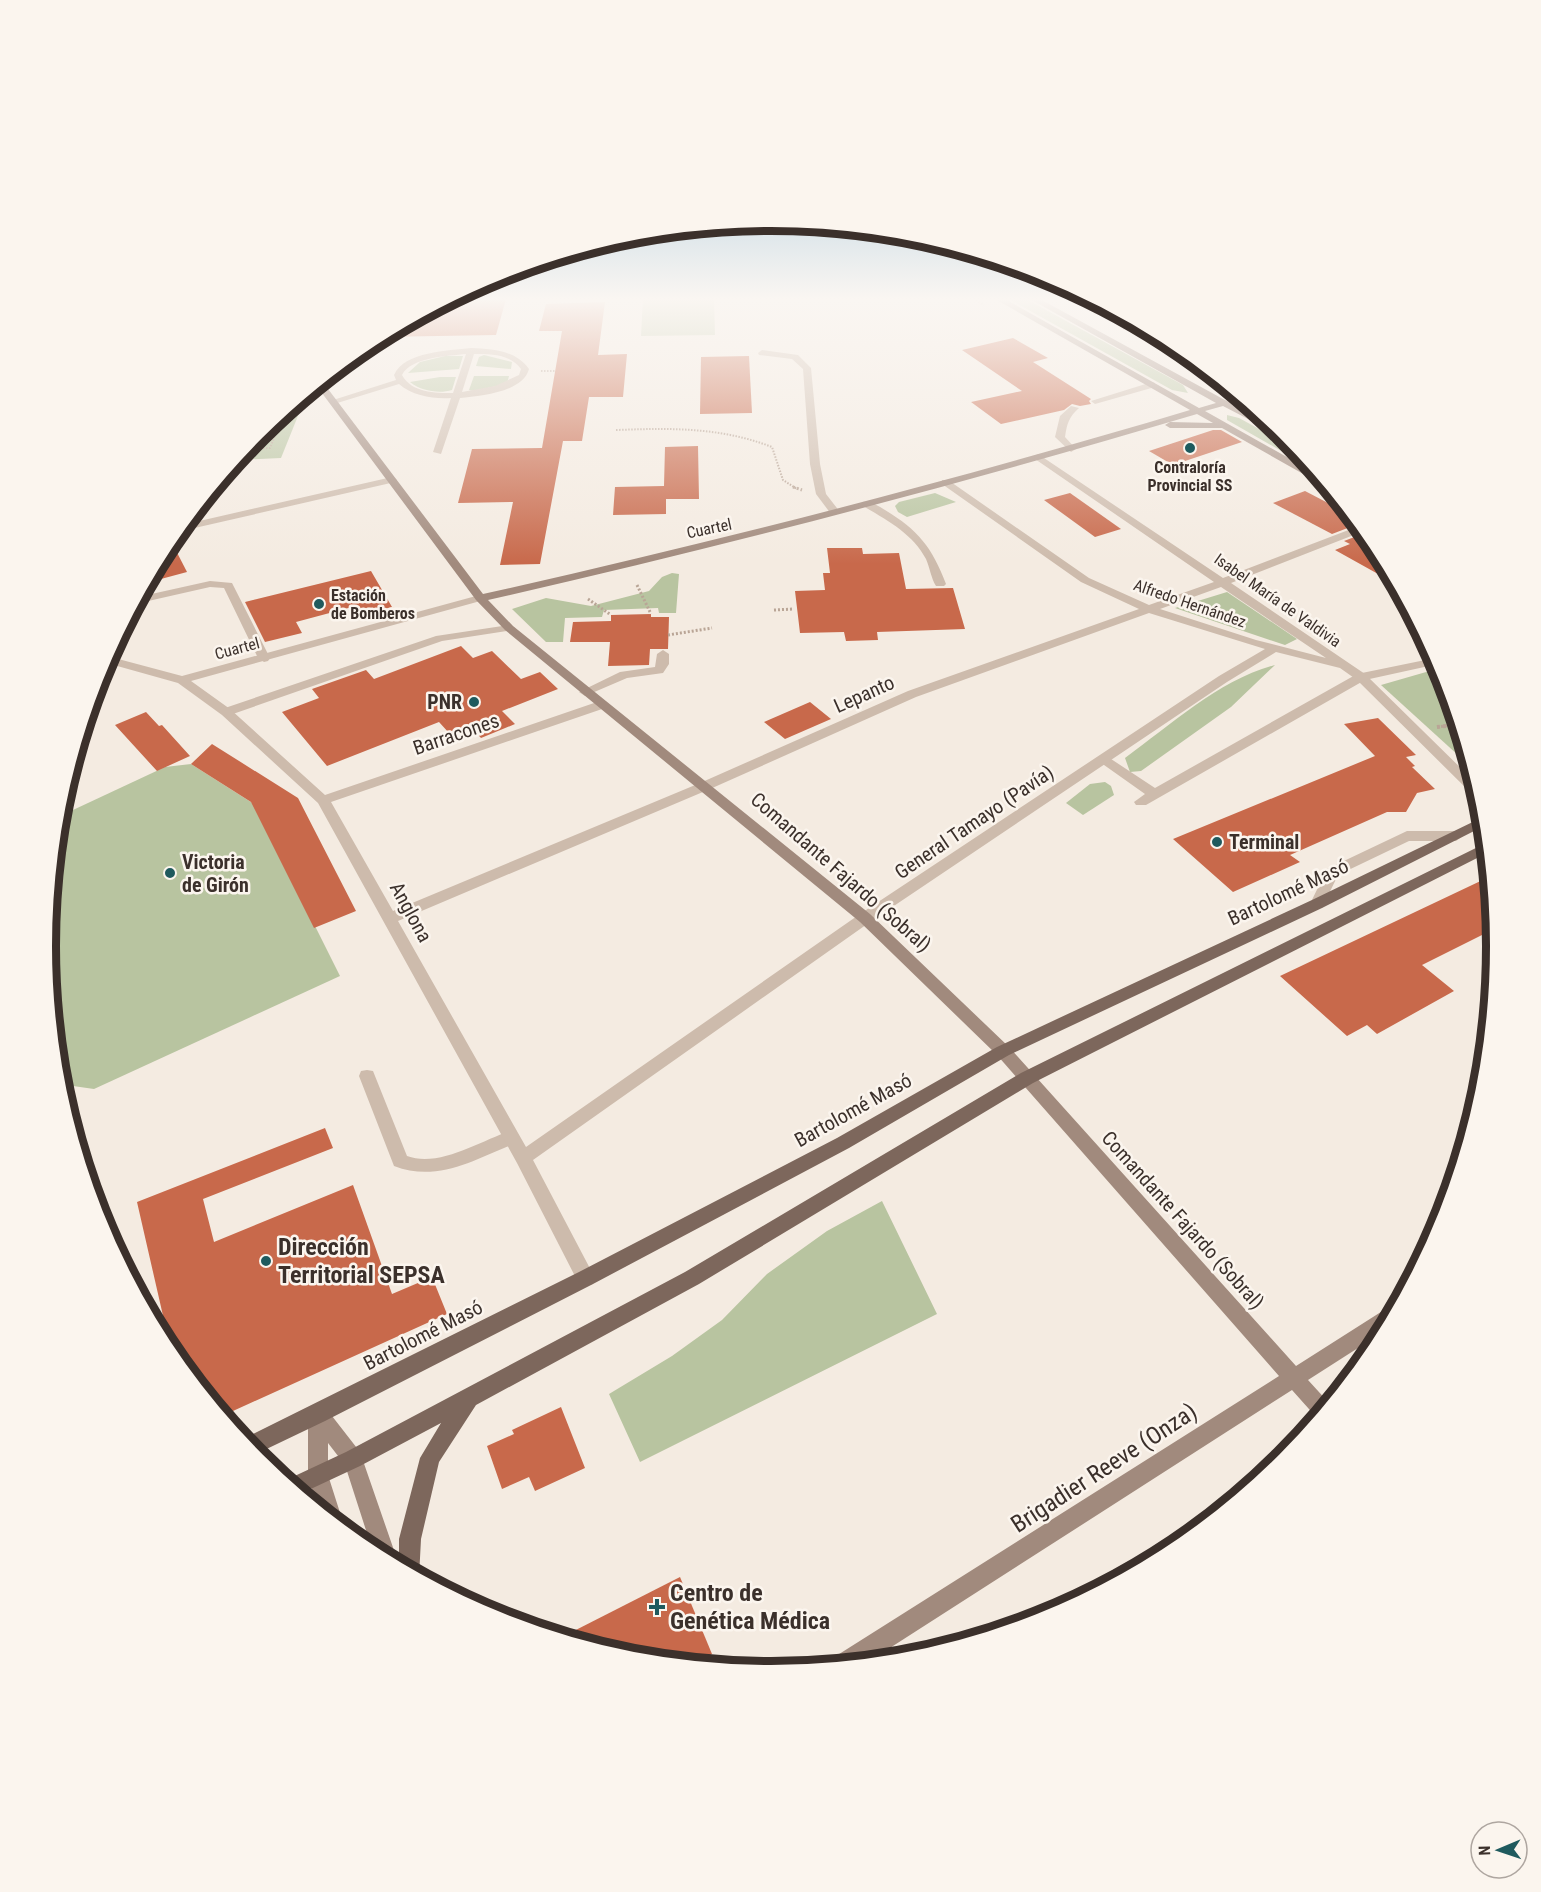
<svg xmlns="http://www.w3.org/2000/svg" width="1541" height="1892" font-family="'Roboto Condensed',sans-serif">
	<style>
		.green { fill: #b8c4a0 }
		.building { fill: #c8694b }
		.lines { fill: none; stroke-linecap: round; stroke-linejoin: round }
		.path-far2 { stroke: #b9a596; stroke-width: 2; stroke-dasharray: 1.5 1.5; stroke-linecap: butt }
		.path-far1 { stroke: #b9a596; stroke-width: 3; stroke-dasharray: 2 2; stroke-linecap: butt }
		.path { stroke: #b9a596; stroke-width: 4; stroke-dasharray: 3 3; stroke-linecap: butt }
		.lane { fill: #cdbbac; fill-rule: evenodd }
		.street { fill: #cdbbac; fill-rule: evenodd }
		.secondary { fill: #a18a7d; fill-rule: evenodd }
		.primary { fill: #7d675c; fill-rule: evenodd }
		.poi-dot { fill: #1f5a5e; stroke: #fbf5ee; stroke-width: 2 }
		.labels { text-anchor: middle; stroke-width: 5; stroke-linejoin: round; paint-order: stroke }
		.far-poi-label { font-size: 16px; font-weight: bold; fill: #3b302b; stroke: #fbf5ee }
		.far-street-label { font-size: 16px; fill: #3b302b; stroke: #fbf5ee }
		.street-label { font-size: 20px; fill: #3b302b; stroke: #fbf5ee }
		.poi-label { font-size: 20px; font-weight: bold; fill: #3b302b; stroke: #fbf5ee; text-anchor: start }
		.near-poi-label { font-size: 24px; font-weight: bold; fill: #3b302b; stroke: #fbf5ee; text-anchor: start }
		.near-street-label { font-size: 24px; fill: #3b302b; stroke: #fbf5ee }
		.rim { fill: none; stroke: #3b302b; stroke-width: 8 }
	</style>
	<rect width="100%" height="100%" fill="#f4ebe1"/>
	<g class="green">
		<path d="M 643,299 L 714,299 L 715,335 L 641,336 Z"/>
		<path d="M 1009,299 L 1026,299 L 1183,385 L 1188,393 L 1172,390 Z"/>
		<path d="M 484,355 L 512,362 L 511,369 L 476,366 L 479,357 Z"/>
		<path d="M 445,356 L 463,356 L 459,369 L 408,373 L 420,362 Z"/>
		<path d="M 474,376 L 509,376 L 507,384 L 473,391 L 469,390 Z"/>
		<path d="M 440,377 L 456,377 L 452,390 C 439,394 421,391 410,382 Z"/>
		<path d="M 308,391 L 281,458 L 235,460 L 258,433 Z"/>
		<path d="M 1227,415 L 1239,418 L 1298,450 L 1313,469 L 1227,420 Z"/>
		<path d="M 935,493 L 956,502 L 907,517 L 898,512 L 895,506 L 899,502 Z"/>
		<path d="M 672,573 L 679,574 L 676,613 L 659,613 L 658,608 L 604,610 L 602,617 L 565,618 L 563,642 L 546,642 L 512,609 L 546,598 L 591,606 L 649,591 L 662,577 Z"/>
		<path d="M 1227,592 L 1297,639 L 1285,645 L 1175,608 Z"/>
		<path d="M 1275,665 L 1231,707 L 1141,771 L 1130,772 L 1125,758 C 1172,724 1219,680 1275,665 Z"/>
		<path d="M 1440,668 L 1441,669 L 1470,766 L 1381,685 Z"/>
		<path d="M 191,764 L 254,804 L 340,976 L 94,1089 L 59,1084 L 45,946 L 58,817 L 165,767 Z"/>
		<path d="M 1105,782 L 1111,786 L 1114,795 L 1083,815 L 1066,803 L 1090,784 Z"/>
		<path d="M 882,1201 L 937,1314 L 640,1462 L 609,1394 L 672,1356 L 722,1320 L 767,1274 L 827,1231 Z"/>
	</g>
	<g class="building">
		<path d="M 449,299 L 506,299 L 496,335 L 379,337 Z"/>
		<path d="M 605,302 L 598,355 L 627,354 L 623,397 L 589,397 L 582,441 L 563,441 L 540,564 L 500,565 L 513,502 L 458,503 L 472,449 L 542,448 L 562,331 L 539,331 L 546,304 Z"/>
		<path d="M 1013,338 L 1048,358 L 1033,362 L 1091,399 L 1089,401 L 1091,404 L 1080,406 L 1072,404 L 1064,410 L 1001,424 L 971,402 L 1022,391 L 962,350 Z"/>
		<path d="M 749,356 L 752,413 L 700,414 L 701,357 Z"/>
		<path d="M 1213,430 L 1221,430 L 1242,442 L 1173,465 L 1149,451 Z"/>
		<path d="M 698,446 L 699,499 L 666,499 L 666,514 L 613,515 L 615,487 L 664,486 L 665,447 Z"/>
		<path d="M 1305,491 L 1351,515 L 1358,524 L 1332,534 L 1273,503 Z"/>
		<path d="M 1070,493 L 1121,529 L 1095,537 L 1044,500 Z"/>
		<path d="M 1365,533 L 1374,543 L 1396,584 L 1335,550 L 1350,544 L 1344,541 Z"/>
		<path d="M 170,539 L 187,572 L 146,583 L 167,543 Z"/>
		<path d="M 827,548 L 862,548 L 863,554 L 899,553 L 906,589 L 953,588 L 965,629 L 877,632 L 878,640 L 846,641 L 844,632 L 800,633 L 795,591 L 825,590 L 823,573 L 830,573 Z"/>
		<path d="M 371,571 L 392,607 L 356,616 L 352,607 L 296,622 L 302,633 L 265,642 L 245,602 Z"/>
		<path d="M 651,614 L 651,617 L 669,617 L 668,649 L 650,649 L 649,665 L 608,666 L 610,642 L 570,642 L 573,622 L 611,621 L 611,615 Z"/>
		<path d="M 461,646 L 473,658 L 492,651 L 521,679 L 540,672 L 558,689 L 502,711 L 515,724 L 481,738 L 469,725 L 449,733 L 439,722 L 327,766 L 282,712 L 319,698 L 312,689 L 366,670 L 374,679 Z"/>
		<path d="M 810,702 L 831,719 L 785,739 L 764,722 Z"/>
		<path d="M 146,712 L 159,726 L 162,725 L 190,756 L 157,771 L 115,725 Z"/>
		<path d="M 1378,718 L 1416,755 L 1406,757 L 1415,766 L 1412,767 L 1435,789 L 1417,793 L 1406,812 L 1387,812 L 1290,855 L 1300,862 L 1233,892 L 1173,839 L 1375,756 L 1344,724 Z"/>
		<path d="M 212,744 L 298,798 L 356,911 L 314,928 L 251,802 L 191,764 Z"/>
		<path d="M 1489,877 L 1494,929 L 1422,965 L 1454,991 L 1377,1034 L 1367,1025 L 1347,1036 L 1280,976 Z"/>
		<path d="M 325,1128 L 333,1148 L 203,1199 L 214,1242 L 353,1185 L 392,1294 L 432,1277 L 447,1314 L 222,1416 L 172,1355 L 137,1202 Z"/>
		<path d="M 561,1407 L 585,1468 L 535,1491 L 529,1477 L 502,1489 L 487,1446 L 514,1434 L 512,1430 Z"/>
		<path d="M 680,1577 L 712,1654 L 693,1664 L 629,1657 L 562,1637 Z"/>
	</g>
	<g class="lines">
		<g class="path-far2">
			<path d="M 973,299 L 984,305"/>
			<path d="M 1094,314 L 1110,309"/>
			<path d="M 1123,329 L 1139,324"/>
			<path d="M 541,371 L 555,371"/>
			<path d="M 616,430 C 671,428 720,427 772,447 L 783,480 L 797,489"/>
			<path d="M 245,449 L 270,448 L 283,415 L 279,415"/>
		</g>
		<g class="path-far1">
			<path d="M 793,487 L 802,490"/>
			<path d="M 637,585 L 651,614"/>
			<path d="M 588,599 L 611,615"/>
			<path d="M 774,610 L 794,609"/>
			<path d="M 668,635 L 712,628"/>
			<path d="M 1438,677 L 1446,686"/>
			<path d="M 1437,727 L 1458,724"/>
		</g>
		<path class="path" d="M 1437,727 L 1446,726"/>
		<g class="lane">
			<path d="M 471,348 C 493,349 515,350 529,369 C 523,392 481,396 460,398 L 441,454 L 433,452 L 451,398 C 433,399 413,396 399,384 L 334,404 L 330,401 L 396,380 L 394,375 C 405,351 448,351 471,348 ZM 466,354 L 453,393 C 435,393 412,393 402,375 C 411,357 448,356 466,354 ZM 474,354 C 491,354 510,354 521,369 L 519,375 L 495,386 L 462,392 Z"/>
			<path d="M 762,350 L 798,355 L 811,368 L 820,464 L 826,494 L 840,512 L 839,514 L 831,514 L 816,494 L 810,464 L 803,369 L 792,359 L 759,355 L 758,353 Z"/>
			<path d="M 1152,382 L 1155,383 L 1155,387 L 1095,404 L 1091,401 Z"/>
			<path d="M 1071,406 L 1079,408 C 1069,417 1067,423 1065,437 L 1076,449 L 1071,452 L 1055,437 L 1060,416 Z"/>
			<path d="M 392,477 L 397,480 L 395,482 L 177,532 L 182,525 Z"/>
			<path d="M 863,502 C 871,501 878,506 885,510 C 918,530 932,547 946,584 L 944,586 L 936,586 C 931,578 930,568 926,559 C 913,534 887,520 863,506 Z"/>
			<path d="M 210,581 L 232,583 L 270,658 L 268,661 L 264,662 L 258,658 L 224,588 L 210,587 L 135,604 L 138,597 Z"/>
			<path d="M 509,625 L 515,628 L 513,630 L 442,641 L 230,715 L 226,716 L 220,712 L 222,709 L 436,636 Z"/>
			<path d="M 663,650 L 669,654 L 669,664 L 663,673 L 627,678 L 585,696 L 579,692 L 620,672 L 655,667 L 657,654 Z"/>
			<path d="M 1435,658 L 1438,664 L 1365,680 L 1146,805 L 1136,805 L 1134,802 L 1145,794 L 1097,760 L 1103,756 L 1108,757 L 1155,788 L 1357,674 Z"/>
			<path d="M 1407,831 L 1456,831 L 1463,836 L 1456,841 L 1409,841 L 1338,875 L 1322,908 L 1312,908 L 1310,904 L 1327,869 Z"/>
			<path d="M 367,1070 L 373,1071 L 407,1156 C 439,1168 480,1141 510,1131 L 516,1133 L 519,1138 L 516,1143 C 475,1159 438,1183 394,1166 L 359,1076 L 361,1071 Z"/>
		</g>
		<g class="street">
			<path d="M 1238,396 L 1243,400 L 1224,406 L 1219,403 Z"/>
			<path d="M 1038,454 L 1223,578 L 1359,526 L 1364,531 L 1231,583 L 1365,674 L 1475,782 L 1480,797 L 1474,796 L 1357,680 L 1340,668 L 1276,652 L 1227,682 L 870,922 L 533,1160 L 595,1278 L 593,1284 L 586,1286 L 579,1284 L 517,1163 L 318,803 L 222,715 L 178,683 L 103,662 L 107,656 L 182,676 L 476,596 L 484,596 L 484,600 L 191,681 L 230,709 L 325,795 L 597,702 L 605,702 L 605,708 L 331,802 L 393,911 L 700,783 L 908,691 L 1139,609 L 1081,582 L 942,484 L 942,480 L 948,480 L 1089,578 L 1149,605 L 1214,582 L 1035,459 L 1033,457 ZM 1221,587 L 1326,658 L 1256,640 L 1160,609 ZM 1149,613 L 1265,649 L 1219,676 L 860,914 L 526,1147 L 398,921 L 710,789 L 916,697 Z"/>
		</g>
		<g class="secondary">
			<path d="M 995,299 L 1005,299 L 1199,408 L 1216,403 L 1030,299 L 1040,299 L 1280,430 L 1290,441 L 1223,406 L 1205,411 L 1317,474 L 1326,485 L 1321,484 L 1222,428 L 1170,428 L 1165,425 L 1170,422 L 1213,423 L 1197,414 C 962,484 726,546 488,600 L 513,626 L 870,914 L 1009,1047 L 1296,1366 L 1384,1310 L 1391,1307 L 1395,1309 L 1383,1332 L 1308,1380 L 1329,1403 L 1317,1418 L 1292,1390 L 868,1662 L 833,1665 L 836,1656 L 1279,1376 L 997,1055 L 860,922 L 505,630 L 476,600 L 316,385 L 322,381 L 483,594 C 721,541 956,480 1190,410 Z"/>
			<path d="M 318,1404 L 325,1407 L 360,1452 L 397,1559 L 395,1564 L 373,1552 L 345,1465 L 328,1443 L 328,1475 L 342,1519 L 339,1526 L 317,1508 L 308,1475 L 308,1414 L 311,1407 Z"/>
		</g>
		<g class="primary">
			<path d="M 1483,817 L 1484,826 L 1322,908 L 1009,1055 L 849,1148 L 593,1284 L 325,1421 L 254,1455 L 241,1440 L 579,1272 L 837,1138 L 997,1047 L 1312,900 Z"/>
			<path d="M 1486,843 L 1487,853 L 1033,1083 L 699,1284 L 476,1405 L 439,1462 L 421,1539 L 419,1577 L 399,1566 L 399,1539 L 420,1458 L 441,1423 L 360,1466 L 300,1494 L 284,1481 L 346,1452 L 685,1272 L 1021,1073 Z"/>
		</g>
	</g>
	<linearGradient id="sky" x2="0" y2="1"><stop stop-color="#7eb2d2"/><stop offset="0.53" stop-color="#faf6f2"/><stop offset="1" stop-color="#faf6f2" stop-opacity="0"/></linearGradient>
	<rect width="1541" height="564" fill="url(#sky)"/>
	<g class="poi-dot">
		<circle cx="1190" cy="448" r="6"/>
		<circle cx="319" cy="604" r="6"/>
		<circle cx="474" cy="702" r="6"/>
		<circle cx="1217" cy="842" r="6"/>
		<circle cx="170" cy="873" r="6"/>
		<circle cx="266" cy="1261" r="6"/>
		<path d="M654 1598h6v6h6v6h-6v6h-6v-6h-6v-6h6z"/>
	</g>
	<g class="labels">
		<g class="far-poi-label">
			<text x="1190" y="473">Contraloría<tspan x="1190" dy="18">Provincial SS</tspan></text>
			<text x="331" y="601" text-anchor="start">Estación<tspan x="331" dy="18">de Bomberos</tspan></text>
		</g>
		<g class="far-street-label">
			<text transform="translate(709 528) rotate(-12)" y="6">Cuartel</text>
			<text transform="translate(1278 600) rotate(35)" y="6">Isabel María de Valdivia</text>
			<text transform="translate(1190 603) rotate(19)" y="6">Alfredo Hernández</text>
			<text transform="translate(237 648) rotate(-15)" y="6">Cuartel</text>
		</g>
		<g class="street-label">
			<text transform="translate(864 694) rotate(-24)" y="7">Lepanto</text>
			<text transform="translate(456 734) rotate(-19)" y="7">Barracones</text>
			<text transform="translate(974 822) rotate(-34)" y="7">General Tamayo (Pavía)</text>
			<text transform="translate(841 872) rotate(41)" y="7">Comandante Fajardo (Sobral)</text>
			<text transform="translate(1288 892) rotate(-25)" y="7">Bartolomé Masó</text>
			<text transform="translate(411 912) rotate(61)" y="7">Anglona</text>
			<text transform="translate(853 1110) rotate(-29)" y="7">Bartolomé Masó</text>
			<text transform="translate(1183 1220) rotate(48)" y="7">Comandante Fajardo (Sobral)</text>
			<text transform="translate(423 1335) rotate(-27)" y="7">Bartolomé Masó</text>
		</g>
		<g class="poi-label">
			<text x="462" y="709" text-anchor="end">PNR</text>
			<text x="1229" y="849">Terminal</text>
			<text x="182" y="869">Victoria<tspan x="182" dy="23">de Girón</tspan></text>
		</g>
		<g class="near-poi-label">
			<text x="278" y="1255">Dirección<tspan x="278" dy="28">Territorial SEPSA</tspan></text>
			<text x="670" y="1601">Centro de<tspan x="670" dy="28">Genética Médica</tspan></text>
		</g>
		<g class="near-street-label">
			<text transform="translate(1104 1468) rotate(-33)" y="8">Brigadier Reeve (Onza)</text>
		</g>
	</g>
	<path d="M0 0H1541V1892H0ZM56 946a715 715 0 1 1 1430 0a715 715 0 1 1-1430 0Z" fill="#fbf5ee" fill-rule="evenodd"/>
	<path class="rim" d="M56 946a715 715 0 1 1 1430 0a715 715 0 1 1-1430 0Z"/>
	<g transform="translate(1499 1850) rotate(268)"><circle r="28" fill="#fbf5ee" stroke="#aea6a0" stroke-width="1.5"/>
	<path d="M0-4.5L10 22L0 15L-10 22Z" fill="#1f5a5e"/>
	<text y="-9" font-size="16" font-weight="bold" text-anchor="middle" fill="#3b302b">N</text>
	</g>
</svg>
